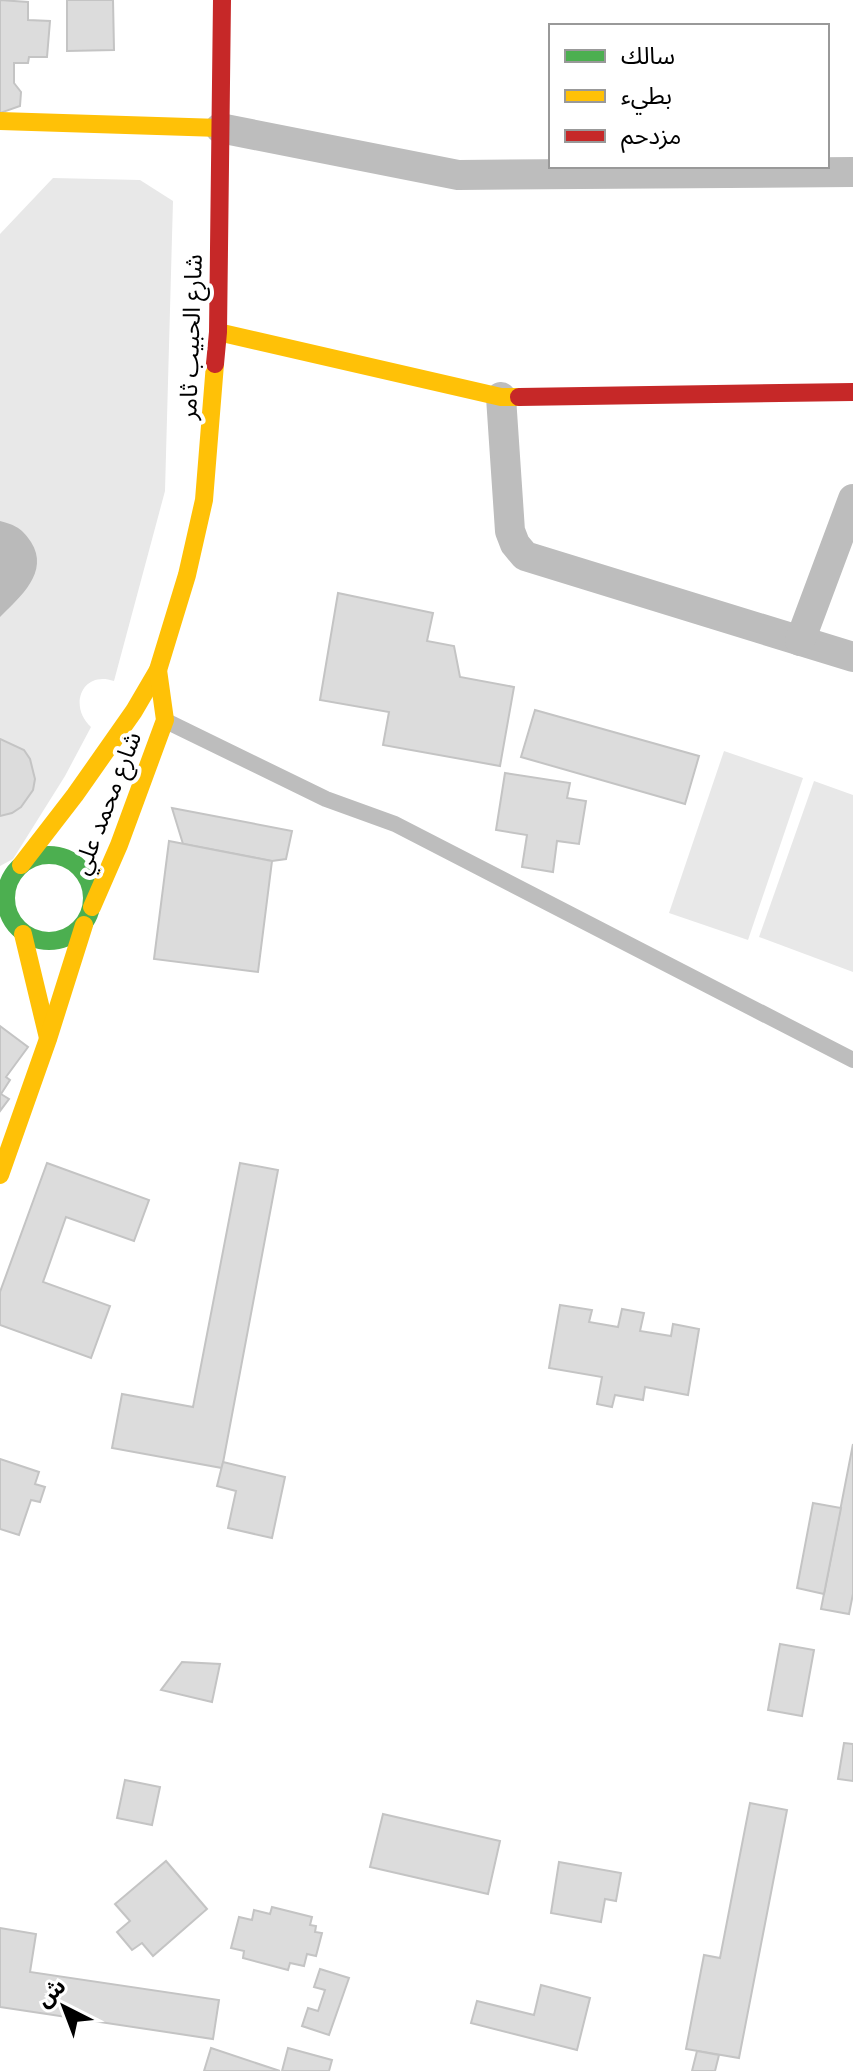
<svg xmlns="http://www.w3.org/2000/svg" width="853" height="2071" font-family="Lato,'Noto Sans Arabic',sans-serif">
	<style>
		.green { fill: #e8e8e8 }
		.water { fill: #bababa }
		.building { fill: #dcdcdc; stroke: #c4c4c4; stroke-width: 2 }
		.lines { fill: none; stroke-linecap: round; stroke-linejoin: round }
		.lane { stroke: #bdbdbd; stroke-width: 16 }
		.street { stroke: #bdbdbd; stroke-width: 30 }
		.fast { stroke: #4caf50; stroke-width: 18 }
		.slow { stroke: #ffc107; stroke-width: 18 }
		.jam { stroke: #c62828; stroke-width: 18 }
		.labels { text-anchor: middle; stroke-width: 8; stroke-linejoin: round; paint-order: stroke }
		.street-label { font-size: 24px; fill: #000; stroke: #fff }
	</style>
	<rect width="100%" height="100%" fill="#fff"/>
	<g class="green">
		<path d="M 53,178 L 140,180 L 173,201 L 165,491 L 114,681 C 82,670 68,706 91,727 L 65,776 L 13,859 L 0,866 L 0,234 Z"/>
		<path d="M 724,751 L 803,778 L 748,940 L 669,913 Z"/>
		<path d="M 814,781 L 853,795 L 853,972 L 759,937 Z"/>
	</g>
	<path class="water" d="M 0,521 C 15,525 22,528 31,542 C 50,572 20,597 0,617 Z"/>
	<g class="building">
		<path d="M 0,0 L 28,2 L 28,20 L 50,21 L 47,57 L 29,57 L 28,63 L 14,63 L 14,83 L 21,92 L 20,106 L 0,113 Z"/>
		<path d="M 67,0 L 113,0 L 114,50 L 67,51 Z"/>
		<path d="M 338,593 L 433,613 L 427,641 L 454,646 L 460,677 L 514,687 L 500,766 L 383,745 L 389,712 L 320,700 Z"/>
		<path d="M 535,710 L 699,756 L 685,804 L 521,757 Z"/>
		<path d="M 0,739 L 24,750 L 30,759 L 35,779 L 33,790 L 21,807 L 12,813 L 0,816 Z"/>
		<path d="M 505,773 L 570,783 L 567,798 L 586,801 L 579,844 L 557,841 L 553,872 L 522,867 L 527,835 L 496,830 Z"/>
		<path d="M 172,808 L 292,831 L 286,859 L 272,861 L 183,844 Z"/>
		<path d="M 169,841 L 272,861 L 258,972 L 154,959 Z"/>
		<path d="M 0,1026 L 28,1047 L 6,1077 L 10,1080 L 1,1094 L 9,1099 L 0,1111 Z"/>
		<path d="M 47,1163 L 149,1200 L 134,1241 L 66,1217 L 43,1282 L 110,1306 L 91,1358 L 0,1325 L 0,1292 Z"/>
		<path d="M 240,1163 L 278,1170 L 222,1468 L 112,1448 L 122,1394 L 193,1407 Z"/>
		<path d="M 560,1305 L 592,1310 L 589,1322 L 618,1327 L 622,1309 L 644,1313 L 640,1331 L 671,1336 L 673,1324 L 699,1329 L 688,1395 L 645,1387 L 643,1400 L 615,1395 L 612,1407 L 597,1404 L 602,1377 L 549,1368 Z"/>
		<path d="M 853,1444 L 853,1594 L 849,1614 L 821,1609 Z"/>
		<path d="M 0,1459 L 39,1472 L 35,1484 L 45,1487 L 40,1502 L 31,1500 L 19,1535 L 0,1529 Z"/>
		<path d="M 223,1462 L 285,1477 L 272,1538 L 228,1528 L 236,1491 L 217,1486 Z"/>
		<path d="M 813,1503 L 841,1508 L 824,1594 L 797,1588 Z"/>
		<path d="M 780,1644 L 814,1650 L 802,1716 L 768,1710 Z"/>
		<path d="M 182,1662 L 220,1664 L 212,1702 L 161,1690 Z"/>
		<path d="M 844,1743 L 853,1744 L 853,1781 L 838,1779 Z"/>
		<path d="M 125,1780 L 160,1787 L 152,1825 L 117,1818 Z"/>
		<path d="M 750,1803 L 787,1810 L 739,2058 L 686,2049 L 704,1955 L 720,1958 Z"/>
		<path d="M 383,1814 L 500,1841 L 488,1894 L 370,1867 Z"/>
		<path d="M 166,1861 L 207,1909 L 153,1956 L 142,1943 L 132,1950 L 117,1932 L 130,1921 L 115,1904 Z"/>
		<path d="M 559,1862 L 621,1873 L 616,1901 L 605,1899 L 601,1922 L 551,1913 Z"/>
		<path d="M 272,1907 L 312,1917 L 310,1925 L 316,1926 L 315,1932 L 322,1933 L 316,1956 L 307,1954 L 304,1966 L 290,1963 L 288,1970 L 243,1958 L 244,1951 L 231,1948 L 239,1917 L 252,1920 L 254,1910 L 270,1914 Z"/>
		<path d="M 0,1928 L 36,1934 L 30,1972 L 219,2000 L 213,2039 L 0,2007 Z"/>
		<path d="M 320,1969 L 349,1978 L 329,2035 L 302,2026 L 308,2008 L 318,2011 L 325,1990 L 314,1987 Z"/>
		<path d="M 541,1985 L 590,1998 L 577,2050 L 471,2023 L 477,2001 L 534,2015 Z"/>
		<path d="M 211,2048 L 280,2071 L 204,2071 Z"/>
		<path d="M 288,2048 L 332,2060 L 329,2071 L 282,2071 Z"/>
		<path d="M 697,2051 L 719,2055 L 715,2071 L 692,2071 Z"/>
	</g>
	<g class="lines">
		<path class="lane" d="M 166,721 L 326,799 L 395,824 L 853,1060"/>
		<g class="street">
			<path d="M 220,128 L 458,175 L 853,172"/>
			<path d="M 501,397 L 510,531 L 515,544 L 525,556 L 853,657"/>
			<path d="M 800,641 L 853,499"/>
		</g>
		<circle class="fast" cx="49" cy="898" r="43"/>
		<g class="slow">
			<path d="M 0,121 L 220,128"/>
			<path d="M 218,332 L 501,397 L 519,397"/>
			<path d="M 21,865 L 75,795 L 134,711 L 158,670 L 187,575 L 204,500 L 215,364"/>
			<path d="M 92,907 L 119,845 L 165,720 L 158,670"/>
			<path d="M 23,934 L 48,1038"/>
			<path d="M 0,1175 L 48,1039 L 84,925"/>
		</g>
		<g class="jam">
			<path d="M 215,364 L 218,332 L 222,0"/>
			<path d="M 519,397 L 853,392"/>
		</g>
	</g>
	<g class="labels">
		<g class="street-label">
			<text transform="translate(191 337) rotate(-88)" y="8">شارع الحبيب ثامر</text>
			<text transform="translate(107 803) rotate(-69)" y="8">شارع محمد علي</text>
		</g>
	</g>
	<rect x="549" y="24" width="280" height="144" fill="#ffffff" stroke="#999999" stroke-width="2"/>
	<rect x="565" y="50" width="40" height="12" fill="#4caf50" stroke="#999999" stroke-width="2"/>
	<text x="621" y="64" font-size="24" fill="#000000">سالك</text>
	<rect x="565" y="90" width="40" height="12" fill="#ffc107" stroke="#999999" stroke-width="2"/>
	<text x="621" y="104" font-size="24" fill="#000000">بطيء</text>
	<rect x="565" y="130" width="40" height="12" fill="#c62828" stroke="#999999" stroke-width="2"/>
	<text x="621" y="144" font-size="24" fill="#000000">مزدحم</text>
	<g transform="translate(64 2007) rotate(318)" stroke="#ffffff" stroke-width="6" paint-order="stroke">
	<path d="M0-6L14 30L0 20L-14 30Z" fill="#000000"/>
	<text y="-12" font-size="22" font-weight="bold" text-anchor="middle" fill="#000000">ش</text>
	</g>
</svg>
